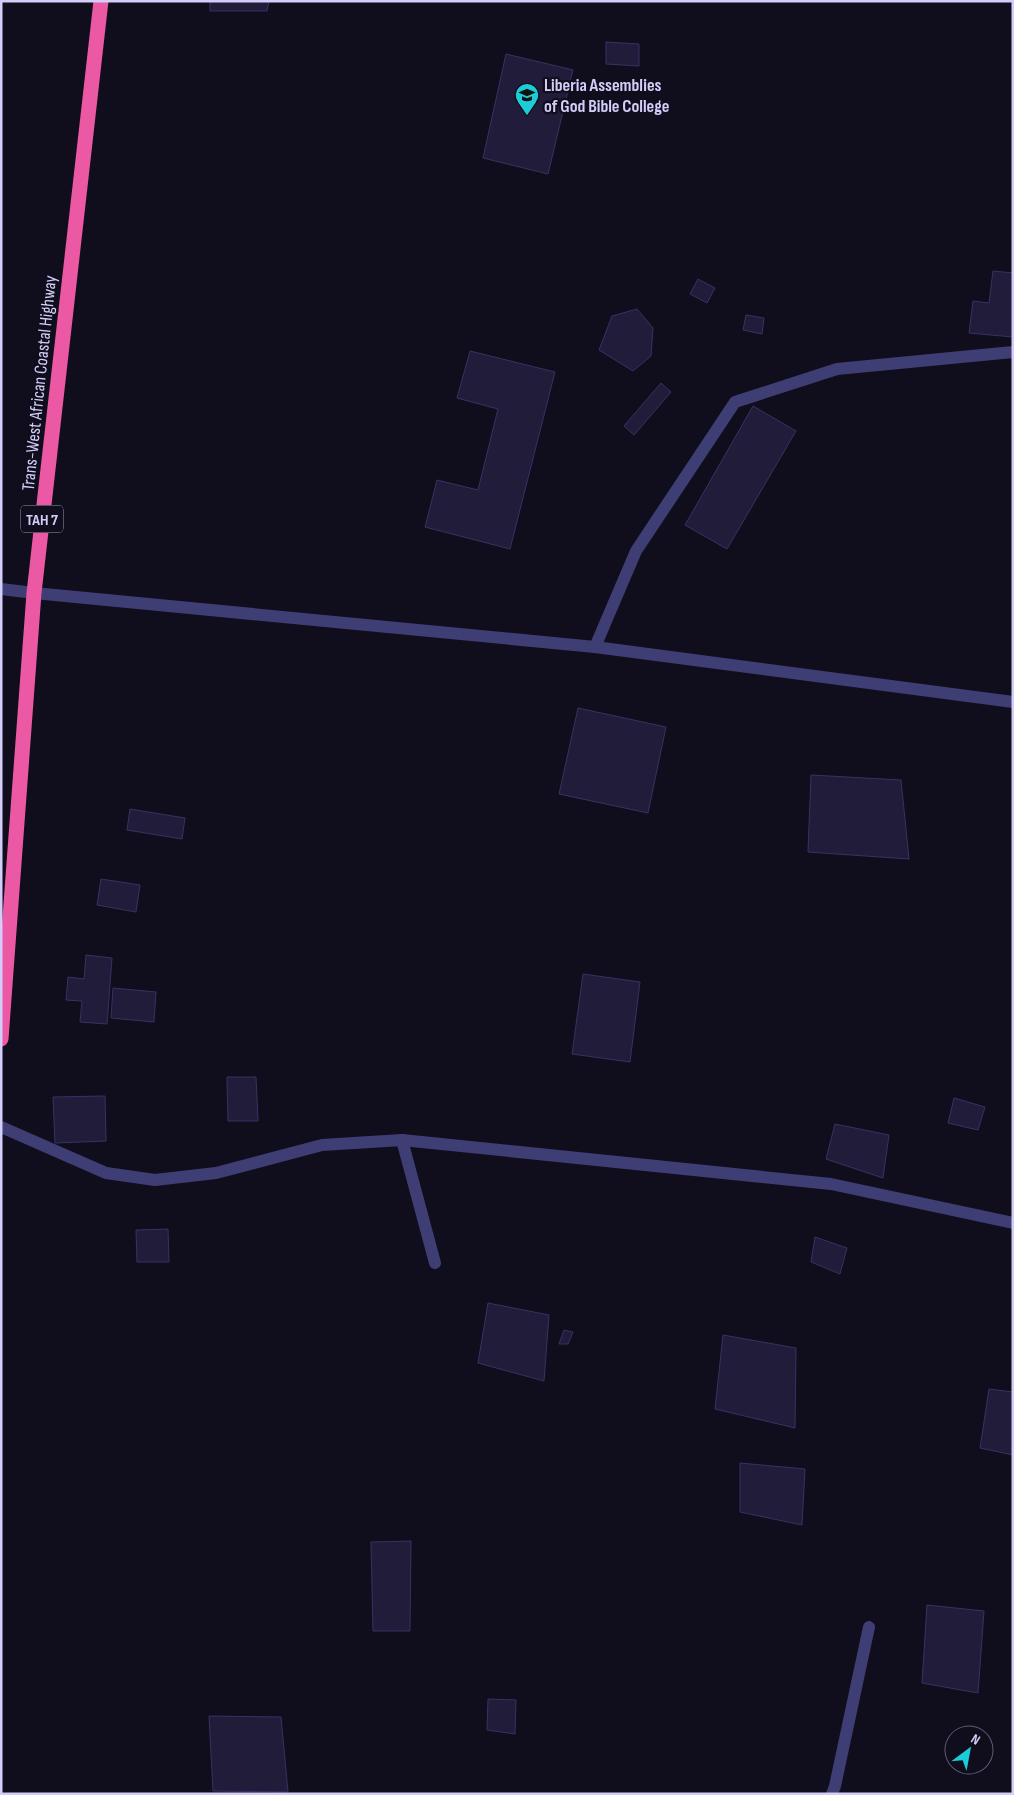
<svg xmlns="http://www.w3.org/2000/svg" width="1014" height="1795" font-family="'Sofia Sans Condensed',sans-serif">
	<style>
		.building { fill: #211c3a; stroke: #393164 }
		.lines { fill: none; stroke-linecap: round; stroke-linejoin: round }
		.minor { stroke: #3e3e75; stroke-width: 12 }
		.highway { stroke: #eb58a3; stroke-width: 15 }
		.labels { text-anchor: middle; stroke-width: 4.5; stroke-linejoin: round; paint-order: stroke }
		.shield { fill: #100e1c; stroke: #9894b7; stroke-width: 1 }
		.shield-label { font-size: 16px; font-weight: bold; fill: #d2cef9 }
		.poi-label { font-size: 18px; font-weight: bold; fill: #d2cef9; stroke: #100e1c; text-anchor: start }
		.street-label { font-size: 18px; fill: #d2cef9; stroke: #100e1c }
	</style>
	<rect width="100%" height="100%" fill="#100e1c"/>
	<g class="building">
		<path d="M 210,1 L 269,1 L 267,11 L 210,11 Z"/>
		<path d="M 606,42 L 639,44 L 639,66 L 606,64 Z"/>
		<path d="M 506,54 L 573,70 L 548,174 L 483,158 Z"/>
		<path d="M 993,271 L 1013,273 L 1013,337 L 969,333 L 973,301 L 989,303 Z"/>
		<path d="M 698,279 L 715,288 L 707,303 L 690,294 Z"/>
		<path d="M 637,309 L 653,328 L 651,356 L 633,371 L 599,350 L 612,316 Z"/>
		<path d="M 746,315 L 764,318 L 762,334 L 743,330 Z"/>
		<path d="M 470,351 L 555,372 L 510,549 L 425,527 L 437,480 L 478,490 L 498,409 L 457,398 Z"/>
		<path d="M 661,383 L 671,392 L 634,435 L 624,426 Z"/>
		<path d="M 753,406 L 796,431 L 727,549 L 685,525 Z"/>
		<path d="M 578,708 L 666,727 L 648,813 L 559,794 Z"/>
		<path d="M 811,775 L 901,780 L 909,859 L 808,852 Z"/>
		<path d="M 130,809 L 185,818 L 182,839 L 127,830 Z"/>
		<path d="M 101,879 L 140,885 L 136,912 L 97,905 Z"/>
		<path d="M 86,955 L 112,958 L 107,1024 L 80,1022 L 82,1001 L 66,1000 L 68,977 L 84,979 Z"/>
		<path d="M 583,974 L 640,982 L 630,1062 L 572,1054 Z"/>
		<path d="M 113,988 L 156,992 L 154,1022 L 111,1018 Z"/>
		<path d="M 227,1077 L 256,1077 L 258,1121 L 228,1121 Z"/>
		<path d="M 105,1096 L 106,1141 L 55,1143 L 53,1097 Z"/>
		<path d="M 954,1098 L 985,1107 L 978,1130 L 948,1123 Z"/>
		<path d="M 835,1124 L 889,1135 L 883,1178 L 826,1159 Z"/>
		<path d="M 168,1229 L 169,1262 L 137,1262 L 136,1230 Z"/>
		<path d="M 815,1237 L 847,1248 L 840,1274 L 811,1262 Z"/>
		<path d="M 488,1303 L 549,1315 L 544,1381 L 478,1363 Z"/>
		<path d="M 564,1330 L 573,1332 L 568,1344 L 559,1344 Z"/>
		<path d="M 723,1335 L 796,1348 L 795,1428 L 715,1409 Z"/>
		<path d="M 989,1389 L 1013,1392 L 1013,1455 L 980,1448 Z"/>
		<path d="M 740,1463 L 805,1469 L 802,1525 L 740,1512 Z"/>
		<path d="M 411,1541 L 410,1631 L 373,1631 L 371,1542 Z"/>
		<path d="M 927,1605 L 984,1611 L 978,1693 L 922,1683 Z"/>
		<path d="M 488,1699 L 516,1700 L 515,1734 L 487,1730 Z"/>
		<path d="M 209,1716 L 281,1717 L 288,1792 L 213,1791 Z"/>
	</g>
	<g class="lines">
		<g class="minor">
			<path d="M 1,589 L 34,593 L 595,647 L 1013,702"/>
			<path d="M 595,647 L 636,551 L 735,402 L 837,369 L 1013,352"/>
			<path d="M 1,1127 L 106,1173 L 155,1180 L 216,1173 L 322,1145 L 402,1140 L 435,1263"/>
			<path d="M 402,1140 L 831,1184 L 1013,1223"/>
			<path d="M 832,1794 L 835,1786 L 869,1627"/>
		</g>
		<path class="highway" d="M 1,1039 L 34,593 L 101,1"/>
	</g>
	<defs>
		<g id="university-pin" transform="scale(1.25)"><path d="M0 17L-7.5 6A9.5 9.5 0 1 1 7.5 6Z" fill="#1bcdd9" stroke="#100e1c"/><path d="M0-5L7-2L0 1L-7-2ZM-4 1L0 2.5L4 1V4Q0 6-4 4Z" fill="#111"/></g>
	</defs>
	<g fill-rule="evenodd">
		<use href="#university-pin" x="527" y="95"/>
	</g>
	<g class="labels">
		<rect class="shield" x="21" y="505.5" width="42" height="27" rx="4"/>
		<g class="shield-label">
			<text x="42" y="525">TAH 7</text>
		</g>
		<g class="poi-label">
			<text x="544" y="91">Liberia Assemblies<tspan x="544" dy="21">of God Bible College</tspan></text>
		</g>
		<g class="street-label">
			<text transform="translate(39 383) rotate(-84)" y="6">Trans-West African Coastal Highway</text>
		</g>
	</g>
	<rect width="1014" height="1795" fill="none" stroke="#d2cef9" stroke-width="5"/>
	<g transform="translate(969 1750) rotate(32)"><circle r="24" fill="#100e1c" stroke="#5e5b74"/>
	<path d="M0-4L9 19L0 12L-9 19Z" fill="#1bcdd9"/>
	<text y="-8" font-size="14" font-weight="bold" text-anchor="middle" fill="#d2cef9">N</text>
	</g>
</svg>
